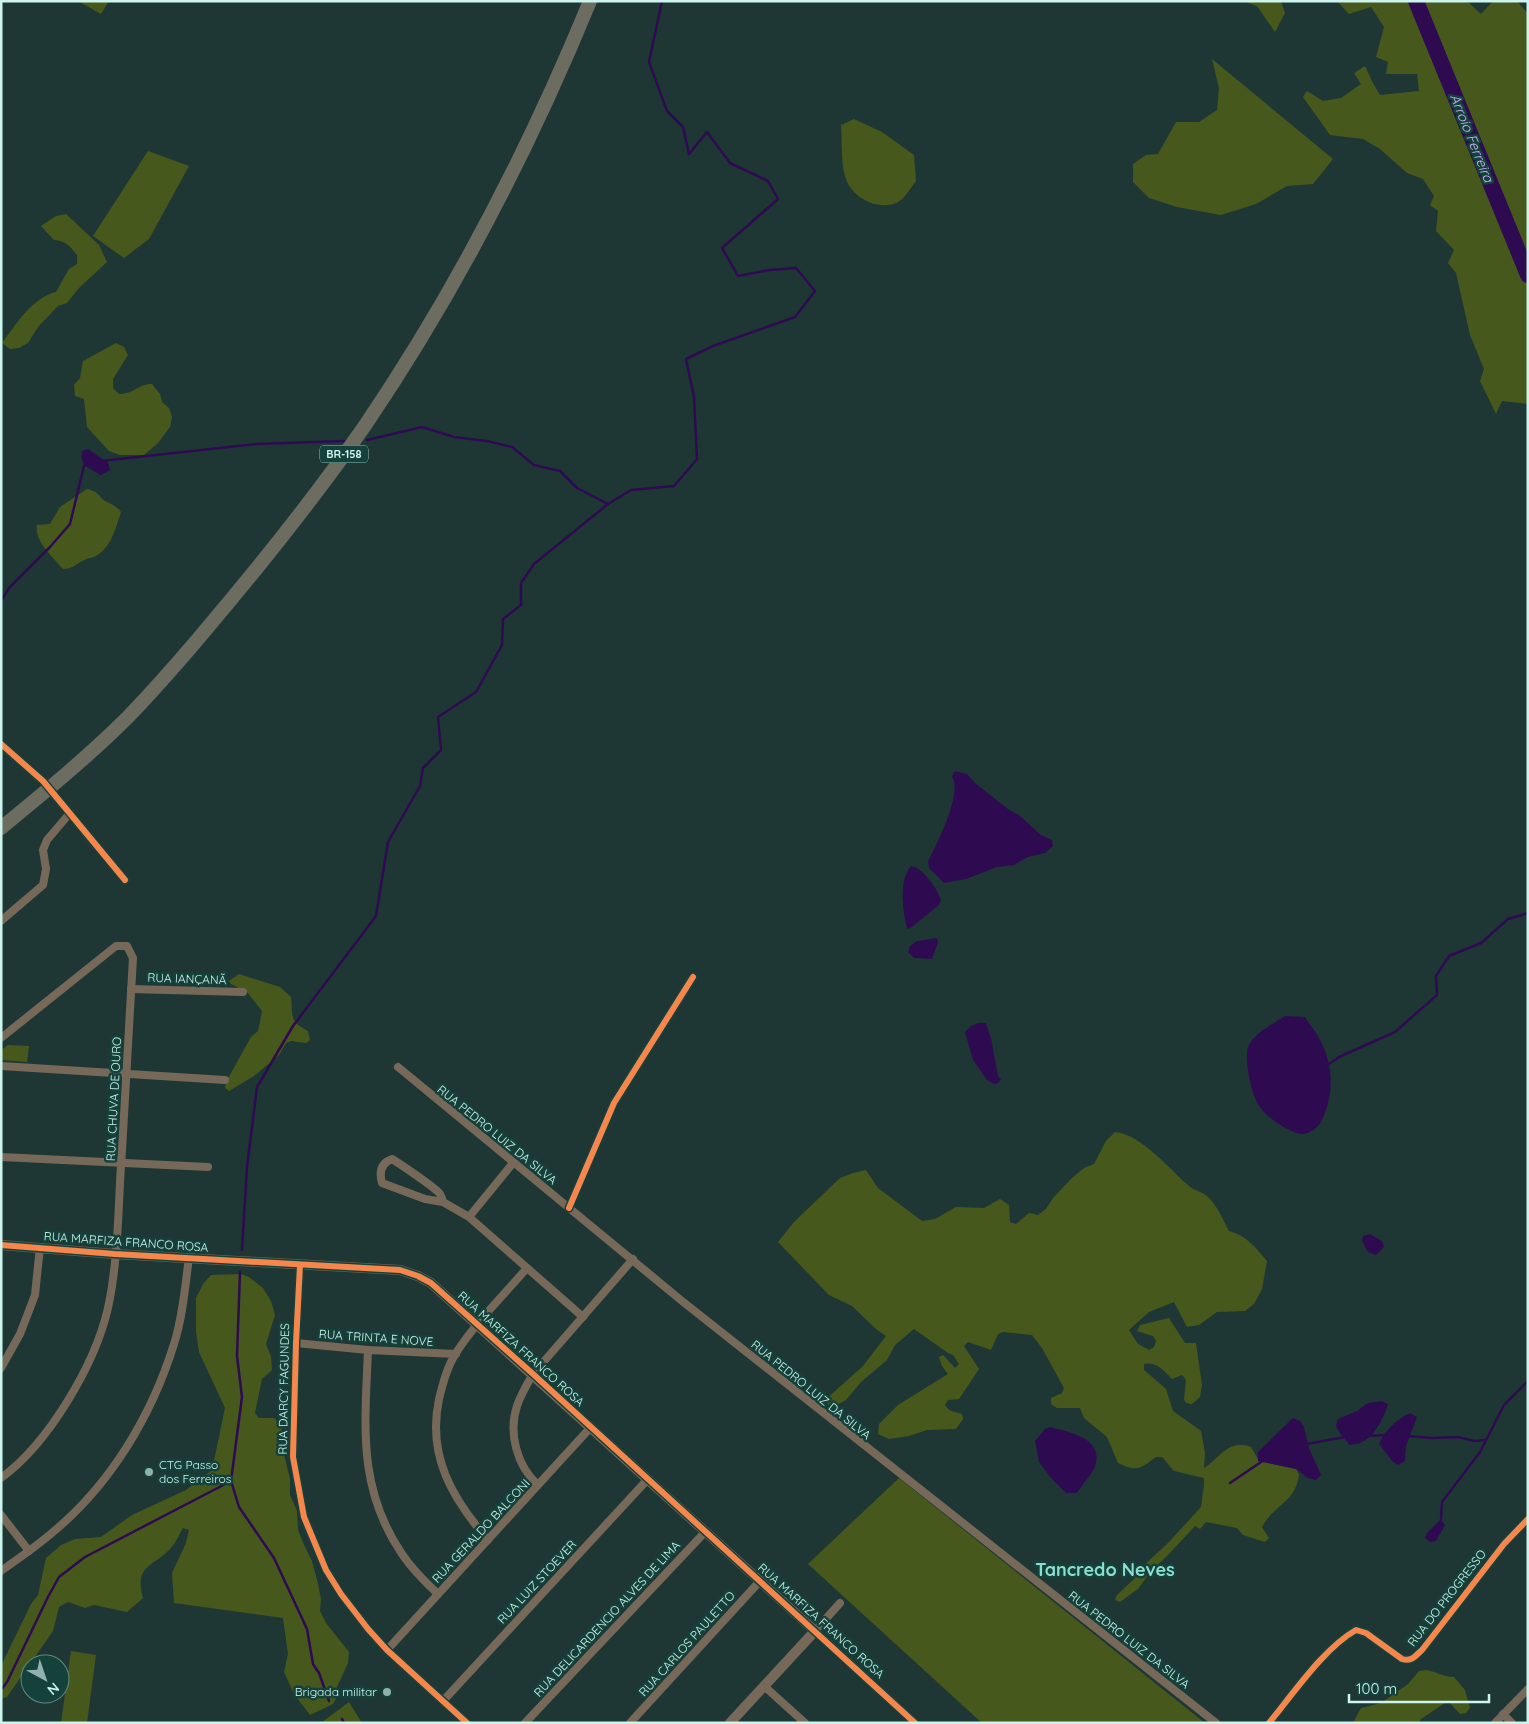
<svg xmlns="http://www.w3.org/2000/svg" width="1529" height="1724" font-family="Quicksand,sans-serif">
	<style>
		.green { fill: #47581d }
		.water { fill: #2e0b51 }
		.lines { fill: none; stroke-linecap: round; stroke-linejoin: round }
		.stream { stroke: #2e0b51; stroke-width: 2.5 }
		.river { stroke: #2e0b51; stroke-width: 16 }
		.minor { stroke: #776959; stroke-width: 8 }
		.tertiary { stroke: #776959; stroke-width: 10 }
		.trunk { stroke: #6c6c61; stroke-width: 14 }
		.cycleway-casing { stroke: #15413b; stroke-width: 9 }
		.cycleway { stroke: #f5874c; stroke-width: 6 }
		.poi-dot { fill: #91b2ac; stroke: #15413b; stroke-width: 2 }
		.labels { text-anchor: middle; stroke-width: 5; stroke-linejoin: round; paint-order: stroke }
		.shield { fill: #15413b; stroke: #96bfb8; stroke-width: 1 }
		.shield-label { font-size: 11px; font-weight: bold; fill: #cef5ed }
		.street-label { font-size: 12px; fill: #cef5ed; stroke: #15413b }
		.poi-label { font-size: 12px; fill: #cef5ed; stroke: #15413b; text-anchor: start }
		.water-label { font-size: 14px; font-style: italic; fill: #ceb1fe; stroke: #15413b }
		.district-label { font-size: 18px; font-weight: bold; fill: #8ddecf; stroke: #15413b }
	</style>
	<rect width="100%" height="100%" fill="#1f3734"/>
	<g class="green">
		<path d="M 78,1 L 109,1 L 101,14 Z"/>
		<path d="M 1243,1 L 1281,1 L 1285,13 L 1275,32 L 1257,6 Z"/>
		<path d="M 1337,1 L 1467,1 L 1481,14 L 1493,1 L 1517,1 L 1528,14 L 1528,404 L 1502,401 L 1496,414 L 1480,381 L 1484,369 L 1470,335 L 1456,273 L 1448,263 L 1454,250 L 1436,231 L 1438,211 L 1430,205 L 1434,196 L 1423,179 L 1407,173 L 1380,149 L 1363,139 L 1330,135 L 1303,97 L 1307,91 L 1323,101 L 1341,98 L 1361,84 L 1354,73 L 1365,66 L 1373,83 L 1380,95 L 1419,91 L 1417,74 L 1386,74 L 1388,62 L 1376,57 L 1384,27 L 1371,7 L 1349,14 Z"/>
		<path d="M 1212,59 L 1333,159 L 1313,184 L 1287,186 L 1256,204 L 1221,215 L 1177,207 L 1149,198 L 1133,182 L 1133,164 L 1146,155 L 1158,154 L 1176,122 L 1199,122 L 1217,110 L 1219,88 Z"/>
		<path d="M 854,119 L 882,132 L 914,155 L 916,181 C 911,187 905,198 898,202 C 878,212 850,197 845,176 C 841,163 842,140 841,125 Z"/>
		<path d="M 148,151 L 189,166 L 149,239 L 124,258 L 93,236 Z"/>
		<path d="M 66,214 L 99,245 L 107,262 L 79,288 L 67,303 L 58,306 L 38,327 L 28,343 L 19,348 L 10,349 L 2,343 C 17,323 32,298 56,292 L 69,269 L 77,264 L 77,255 C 70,246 66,241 54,240 L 41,226 L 56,216 Z"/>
		<path d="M 116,343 L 124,347 L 128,355 L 113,379 L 113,388 L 119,394 C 135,394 137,384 152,384 L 160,394 L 162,402 L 169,408 L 172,417 L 170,427 L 158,443 L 144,455 L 120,455 L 109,451 L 87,427 L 84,399 L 75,396 L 74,385 L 80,378 L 83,361 Z"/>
		<path d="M 87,489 C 100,492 98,497 107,502 C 113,505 117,507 121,512 C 116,527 111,548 96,556 C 92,558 88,558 84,560 C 77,564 72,569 63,569 C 53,557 34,541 37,525 L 50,524 L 60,507 Z"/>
		<path d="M 239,974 L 280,987 L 291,997 C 293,1017 289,1021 308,1031 L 310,1040 L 306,1043 L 291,1041 L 286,1043 L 279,1055 L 254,1076 L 229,1091 L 225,1088 L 226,1082 L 251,1037 L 258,1031 L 262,1011 L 247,992 L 231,984 L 229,981 Z"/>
		<path d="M 8,1045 L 29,1046 L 27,1062 L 1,1060 L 1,1050 Z"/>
		<path d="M 1115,1132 C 1141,1134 1170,1170 1189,1186 C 1195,1191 1204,1192 1209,1198 C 1218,1207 1223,1220 1229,1231 C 1246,1235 1256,1248 1267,1261 L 1262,1289 L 1254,1304 L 1245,1311 L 1217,1312 L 1199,1325 L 1187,1327 L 1174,1302 L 1149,1312 L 1129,1330 L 1138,1344 L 1149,1350 L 1154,1347 L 1156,1341 L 1153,1336 L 1137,1331 L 1140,1325 L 1169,1318 L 1185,1343 L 1196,1343 L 1202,1385 L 1200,1397 L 1192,1404 L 1186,1403 L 1184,1399 L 1186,1380 L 1182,1375 L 1172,1379 C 1164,1371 1157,1361 1144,1364 L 1144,1370 L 1166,1389 L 1173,1411 L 1201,1431 L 1205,1453 L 1204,1468 C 1220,1458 1229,1438 1251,1447 L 1259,1461 L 1296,1469 L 1299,1474 C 1296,1503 1274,1504 1262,1527 L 1269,1538 L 1265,1542 L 1243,1535 L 1237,1528 L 1206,1522 L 1200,1529 L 1195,1526 L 1168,1555 L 1151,1571 L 1138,1589 L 1120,1602 L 1115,1600 L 1117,1595 L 1135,1578 L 1141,1568 L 1168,1543 L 1201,1507 L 1204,1484 L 1204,1478 L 1174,1471 L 1162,1457 L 1156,1457 C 1140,1469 1137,1472 1118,1463 L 1107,1437 L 1084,1418 L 1080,1408 L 1057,1408 L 1051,1404 L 1051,1398 L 1062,1393 L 1064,1388 L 1042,1348 L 1032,1335 L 1003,1332 L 998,1334 L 991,1350 L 968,1342 L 964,1346 L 979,1369 L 959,1399 L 948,1400 L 945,1405 L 949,1410 L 962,1414 L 963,1419 L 956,1429 L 927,1430 L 909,1436 L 889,1439 L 878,1434 L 879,1424 L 898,1405 L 948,1374 L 942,1366 L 939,1357 L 943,1355 L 955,1368 L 959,1364 L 953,1355 L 948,1353 L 914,1329 L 895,1345 L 887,1360 L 861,1382 L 846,1400 L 831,1408 L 825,1400 L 863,1366 L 886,1336 L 876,1329 L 852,1306 L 829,1295 L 778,1242 L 794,1222 L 840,1178 L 853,1173 L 866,1170 L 878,1188 L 922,1221 L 935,1219 L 956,1207 L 984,1208 L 1000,1199 L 1009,1205 L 1010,1222 L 1016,1224 L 1029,1213 L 1038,1215 L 1046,1209 L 1053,1198 L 1072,1178 L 1084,1168 L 1094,1164 L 1106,1141 Z"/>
		<path d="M 241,1274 L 249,1277 L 263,1288 L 271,1301 L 275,1315 L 266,1344 L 271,1357 L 272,1370 L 262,1379 L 255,1413 L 259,1418 L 274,1418 L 282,1426 L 281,1442 L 290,1479 L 290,1495 L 297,1511 L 298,1530 L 304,1545 L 312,1561 L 318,1584 L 321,1599 L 320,1611 L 326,1623 L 349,1652 L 348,1663 L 337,1687 L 337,1697 L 333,1704 L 310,1715 L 294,1694 L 284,1672 L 288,1654 L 283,1618 L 174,1603 L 172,1573 L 186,1543 L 189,1530 L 183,1528 C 179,1535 176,1542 171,1548 C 152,1568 134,1565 143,1598 L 127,1612 L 94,1605 L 85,1608 L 68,1602 L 59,1607 L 53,1631 L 7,1697 L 1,1699 L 1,1666 L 31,1604 L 38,1595 L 46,1558 L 61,1545 L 75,1539 L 101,1537 L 132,1515 L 186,1490 L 212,1470 L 225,1408 L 199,1352 L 196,1332 L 196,1298 L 203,1284 L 211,1275 Z"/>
		<path d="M 899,1478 L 1205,1723 L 982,1723 L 808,1564 Z"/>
		<path d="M 71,1651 L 96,1655 L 87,1723 L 61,1723 Z"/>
		<path d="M 1427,1670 C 1437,1672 1443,1677 1454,1677 L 1465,1690 L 1470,1708 L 1466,1713 L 1460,1714 L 1448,1701 L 1421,1719 L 1419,1723 L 1353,1723 L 1361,1708 L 1381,1703 L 1408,1684 L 1419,1671 Z"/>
		<path d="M 349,1702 L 362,1723 L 321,1723 Z"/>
	</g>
	<g class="water">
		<path d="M 88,449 L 108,463 L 110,470 L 101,475 C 90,469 79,465 82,451 Z"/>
		<path d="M 955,771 L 967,774 L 975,783 L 1008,809 L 1019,815 L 1041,835 L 1052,840 L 1053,846 L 1045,853 L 1028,857 L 1014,865 L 997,867 L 966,879 L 944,883 L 929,868 L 928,862 C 936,845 963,794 952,776 Z"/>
		<path d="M 911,866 C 923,868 937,888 941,900 L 939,905 L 912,927 L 907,929 C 903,911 898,881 911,866 Z"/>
		<path d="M 937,938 L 938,943 L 932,959 L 914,958 L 908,952 L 910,946 L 917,941 Z"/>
		<path d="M 1285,1016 L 1305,1017 C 1311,1026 1319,1036 1323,1046 C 1334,1070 1333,1097 1322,1120 C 1319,1127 1309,1135 1301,1134 C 1288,1132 1264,1116 1258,1104 C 1251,1093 1243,1056 1249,1045 C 1256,1032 1273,1024 1285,1016 Z"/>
		<path d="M 978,1023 L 986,1023 L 991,1038 L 998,1076 L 1001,1079 L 998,1083 L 994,1084 L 987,1080 L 973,1060 L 965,1032 L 971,1026 Z"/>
		<path d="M 1370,1234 L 1382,1241 L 1384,1247 L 1376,1255 L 1368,1252 L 1362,1241 L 1363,1236 Z"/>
		<path d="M 1382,1401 L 1388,1404 C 1382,1422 1372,1444 1350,1445 L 1339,1432 L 1336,1426 L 1338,1419 L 1357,1411 L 1368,1403 Z"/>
		<path d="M 1410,1413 L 1417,1417 L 1406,1446 L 1405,1461 L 1398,1465 L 1392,1461 L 1379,1444 C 1384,1431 1397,1419 1410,1413 Z"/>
		<path d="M 1293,1418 L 1300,1421 L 1304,1427 L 1309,1448 L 1321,1475 L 1316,1480 L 1308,1478 L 1296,1469 L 1258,1461 L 1258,1452 Z"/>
		<path d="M 1050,1427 C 1069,1432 1105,1438 1095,1467 C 1091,1475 1082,1485 1077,1493 L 1066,1493 L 1051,1478 L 1039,1462 L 1035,1441 L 1045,1429 Z"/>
		<path d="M 1441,1519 L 1445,1525 L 1436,1541 L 1430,1542 L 1425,1538 L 1427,1533 Z"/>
	</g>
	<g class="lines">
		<g class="stream">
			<path d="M 367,440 L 422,427 L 454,437 L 487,441 L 512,447 L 534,465 L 560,471 L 577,488 L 608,504"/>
			<path d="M 101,461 L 257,444 L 344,441"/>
			<path d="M 1,601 L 9,588 L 50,547 L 70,524 L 84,466 L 87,465"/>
			<path d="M 1326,1066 L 1339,1057 L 1395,1032 L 1437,995 L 1436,976 L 1449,956 L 1481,943 L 1508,919 L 1528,913"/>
			<path d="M 242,1250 L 247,1167 L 257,1087 L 293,1026 L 376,916 L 388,842 L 420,786 L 423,768 L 441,750 L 438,717 L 476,692 L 502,645 L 503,619 L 521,605 L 521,583 L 534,564 L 608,504 L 631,490 L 674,486 L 697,459 L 694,397 L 686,359 L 713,346 L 795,317 L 815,291 L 796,268 L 769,270 L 738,276 L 722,248 L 778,199 L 768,181 L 730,163 L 707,132 L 689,154 L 683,127 L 667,111 L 649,62 L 662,1"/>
			<path d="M 240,1272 L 237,1356 L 242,1397 L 231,1481 L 239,1507 L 274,1558 L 307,1629 L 313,1664 L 319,1673 L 329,1701"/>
			<path d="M 1368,1436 L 1385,1435"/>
			<path d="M 1408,1436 L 1432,1438 L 1458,1437 L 1474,1441 L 1486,1440"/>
			<path d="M 1306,1444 L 1345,1437"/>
			<path d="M 1230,1483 L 1264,1460"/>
			<path d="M 1441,1519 L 1442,1502 L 1480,1452 L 1504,1405 L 1528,1381"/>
			<path d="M 1,1690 L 7,1682 L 48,1597 L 59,1577 L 85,1557 L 231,1481"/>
			<path d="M 342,1719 L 344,1723"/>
		</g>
		<path class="river" d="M 1416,1 L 1528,275"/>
		<g class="minor">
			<path d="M 1,744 L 43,781 L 125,880"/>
			<path d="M 1,921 L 43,885 L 46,869 L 43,850 L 47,840 L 70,813"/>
			<path d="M 131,989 L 243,992"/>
			<path d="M 1,1038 L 116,946 L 127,946 L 133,958 C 129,1022 126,1086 122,1150 C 118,1202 119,1257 108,1308 C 95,1365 48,1444 1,1478"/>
			<path d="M 1,1066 L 225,1080"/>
			<path d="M 398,1067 L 682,1301 L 1216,1723"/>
			<path d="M 1,1157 L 208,1167"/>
			<path d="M 443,1202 C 443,1201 441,1195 440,1194 C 436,1188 400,1164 392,1159 C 381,1163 379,1172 382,1183 L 425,1199 L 443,1202 L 469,1217 L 583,1317"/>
			<path d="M 569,1208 L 614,1103 L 693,977"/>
			<path d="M 469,1217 L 513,1163"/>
			<path d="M 300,1265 L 296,1343 L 293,1457 L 304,1517 L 326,1570 L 341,1594 L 368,1629 L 387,1650 L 467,1723"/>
			<path d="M 296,1343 L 368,1350 L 456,1354"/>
			<path d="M 368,1350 C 365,1425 357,1488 402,1554 C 412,1569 425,1582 438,1594"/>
			<path d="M 1,1368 L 20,1334 L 35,1295 L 40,1247"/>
			<path d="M 538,1485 C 517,1466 508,1433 517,1406 C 521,1394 527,1384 533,1374 L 633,1259"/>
			<path d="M 1,1515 L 29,1551"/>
			<path d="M 488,1540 C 452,1498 427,1456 439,1399 C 443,1383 447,1367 456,1353 C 476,1322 503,1296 527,1268"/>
			<path d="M 1,1571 C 19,1558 37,1546 53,1532 C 111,1484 152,1415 174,1344 C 183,1316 185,1286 189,1258"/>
			<path d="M 840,1603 L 815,1631 L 915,1723"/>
			<path d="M 387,1650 L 591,1427"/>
			<path d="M 764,1686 L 805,1723"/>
			<path d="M 443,1701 L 648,1479"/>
			<path d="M 1503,1714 L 1512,1723"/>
			<path d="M 525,1723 L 706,1531"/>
			<path d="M 630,1723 L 760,1581"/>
			<path d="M 1269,1723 C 1293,1694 1324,1648 1356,1630 L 1366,1633 L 1402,1659 C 1412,1662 1415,1656 1422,1650 L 1504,1544 L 1528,1519"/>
			<path d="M 1495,1723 L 1528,1689"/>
		</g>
		<path class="tertiary" d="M 1,1245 L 115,1254 L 400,1270 L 418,1276 L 431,1283 L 815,1631 L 730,1723"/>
		<path class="trunk" d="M 1,828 C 45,792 89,756 129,716 C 174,669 216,618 257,568 C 295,521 332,473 366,424 C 454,294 530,147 590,1"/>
		<g class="cycleway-casing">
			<g id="cycleway">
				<path d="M 1,744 L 43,781 L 125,880"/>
				<path d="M 569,1208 L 614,1103 L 693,977"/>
				<path d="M 1,1245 L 115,1254 L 400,1270 L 418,1276 L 431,1283 L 533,1374 L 915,1723"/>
				<path d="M 300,1265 L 296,1343 L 293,1457 L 304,1517 L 326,1570 L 341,1594 L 368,1629 L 387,1650 L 467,1723"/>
				<path d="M 1269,1723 C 1293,1694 1324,1648 1356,1630 L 1366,1633 L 1402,1659 C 1412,1662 1415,1656 1422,1650 L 1504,1544 L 1528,1519"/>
			</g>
		</g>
		<use href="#cycleway" class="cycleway"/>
	</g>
	<g class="poi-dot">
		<circle cx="149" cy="1472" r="5"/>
		<circle cx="387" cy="1692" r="5"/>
	</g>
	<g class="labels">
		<rect class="shield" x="320" y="445.5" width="48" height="17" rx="4"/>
		<g class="shield-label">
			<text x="344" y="458">BR-158</text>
		</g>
		<g class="street-label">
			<text transform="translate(187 979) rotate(2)" y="4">RUA IANÇANÃ</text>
			<text transform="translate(114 1099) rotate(-87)" y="4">RUA CHUVA DE OURO</text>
			<text transform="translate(497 1135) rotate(39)" y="4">RUA PEDRO LUIZ DA SILVA</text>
			<text transform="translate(126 1242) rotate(4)" y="4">RUA MARFIZA FRANCO ROSA</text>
			<text transform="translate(376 1338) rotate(4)" y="4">RUA TRINTA E NOVE</text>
			<text transform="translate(521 1349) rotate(42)" y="4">RUA MARFIZA FRANCO ROSA</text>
			<text transform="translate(284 1389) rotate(-89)" y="4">RUA DARCY FAGUNDES</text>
			<text transform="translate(811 1390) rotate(39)" y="4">RUA PEDRO LUIZ DA SILVA</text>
			<text transform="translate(481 1531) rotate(-47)" y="4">RUA GERALDO BALCONI</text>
			<text transform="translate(537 1582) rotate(-47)" y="4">RUA LUIZ STOEVER</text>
			<text transform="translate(1447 1598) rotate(-52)" y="4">RUA DO PROGRESSO</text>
			<text transform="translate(607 1619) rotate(-47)" y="4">RUA DELICARDENCIO ALVES DE LIMA</text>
			<text transform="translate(821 1621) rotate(42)" y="4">RUA MARFIZA FRANCO ROSA</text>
			<text transform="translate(1129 1640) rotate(38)" y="4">RUA PEDRO LUIZ DA SILVA</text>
			<text transform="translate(687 1644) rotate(-48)" y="4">RUA CARLOS PAULETTO</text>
		</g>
		<g class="poi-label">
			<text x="159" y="1469">CTG Passo<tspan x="159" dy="14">dos Ferreiros</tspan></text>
			<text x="377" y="1696" text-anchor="end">Brigada militar</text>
		</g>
		<g class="water-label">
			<text transform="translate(1472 138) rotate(68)" y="5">Arroio Ferreira</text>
		</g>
		<g class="district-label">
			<text x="1105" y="1576">Tancredo Neves</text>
		</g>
	</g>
	<rect width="1529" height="1724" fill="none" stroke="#cef5ed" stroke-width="5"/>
	<g transform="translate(45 1679) rotate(140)"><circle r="24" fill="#15413b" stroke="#5f8982"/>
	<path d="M0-4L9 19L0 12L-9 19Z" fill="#91b2ac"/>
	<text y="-8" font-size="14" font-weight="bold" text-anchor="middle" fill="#cef5ed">N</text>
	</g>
	<path d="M1349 1694v8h140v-8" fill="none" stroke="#cef5ed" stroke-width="2.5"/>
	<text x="1356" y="1694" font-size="15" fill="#cef5ed" stroke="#15413b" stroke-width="4" paint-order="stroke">100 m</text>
</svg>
